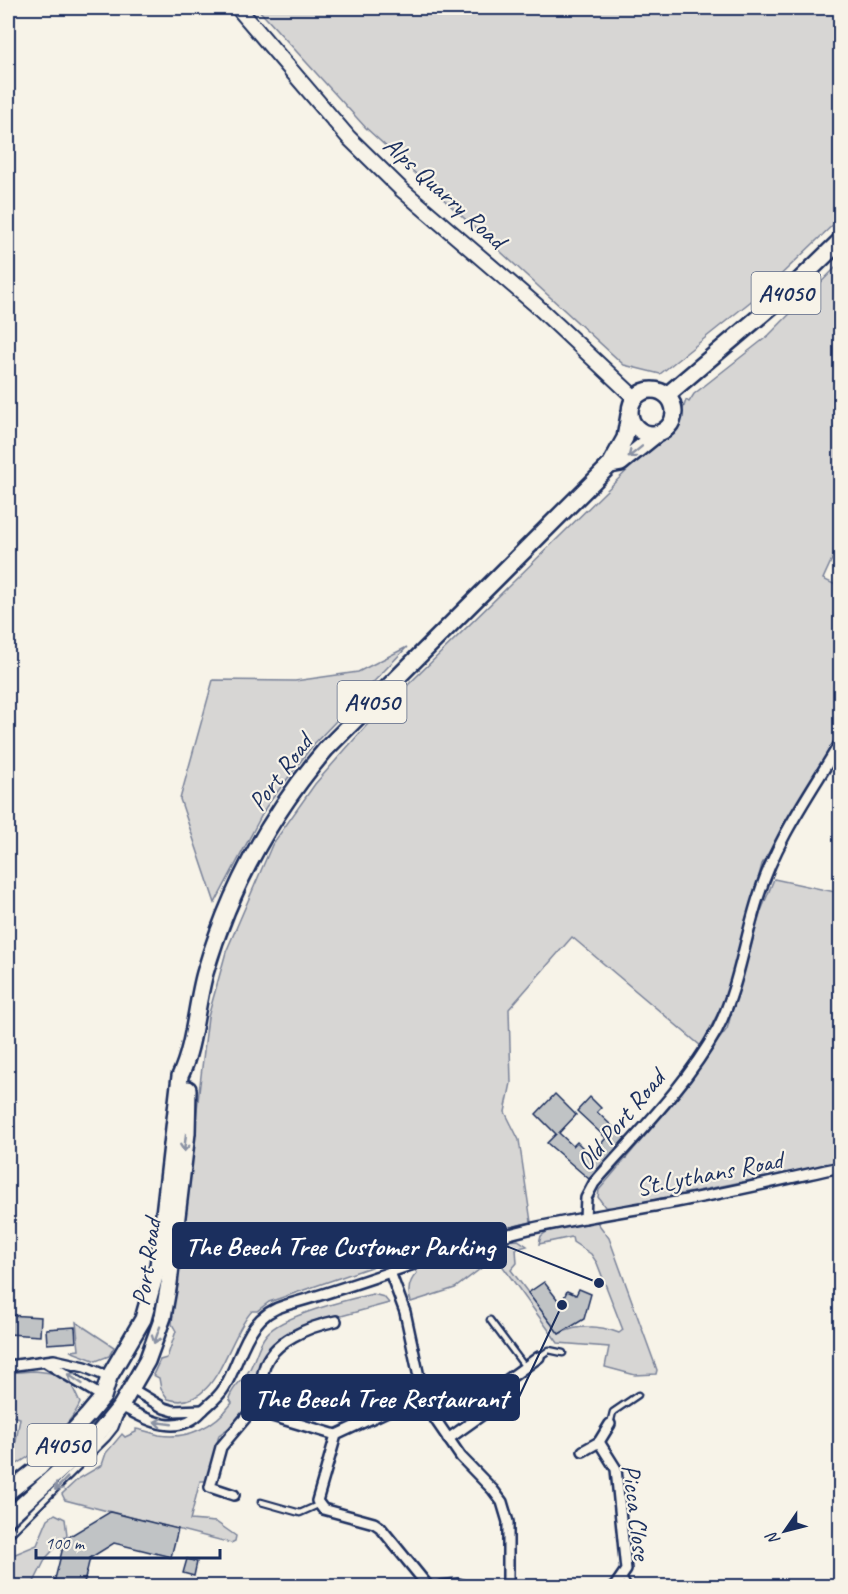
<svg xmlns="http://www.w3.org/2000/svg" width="848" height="1594" font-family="Caveat,sans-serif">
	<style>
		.green { fill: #d7d6d4; stroke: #798299; stroke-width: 1.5 }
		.building { fill: #c0c3c5; stroke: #1b2f5e; stroke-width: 1.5 }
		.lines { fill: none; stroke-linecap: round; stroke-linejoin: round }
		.lane-casing { stroke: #1b2f5e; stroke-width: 9 }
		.street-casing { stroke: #1b2f5e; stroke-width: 14 }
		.secondary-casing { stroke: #1b2f5e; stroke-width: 18 }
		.primary-casing { stroke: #1b2f5e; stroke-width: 20 }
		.lane { stroke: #f7f3e8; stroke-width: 4.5 }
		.street { stroke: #f7f3e8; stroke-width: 9 }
		.secondary { stroke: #f7f3e8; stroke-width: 14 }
		.primary { stroke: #f7f3e8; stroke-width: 15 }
		.oneway { stroke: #8991a3 }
		.labels { text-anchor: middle; stroke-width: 4.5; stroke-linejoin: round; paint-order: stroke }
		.shield { fill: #f7f3e8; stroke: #5d6a87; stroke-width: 1.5 }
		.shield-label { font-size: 24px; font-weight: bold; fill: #1b2f5e }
		.street-label { font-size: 26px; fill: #1b2f5e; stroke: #f7f3e8 }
		.leader { fill: none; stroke: #1b2f5e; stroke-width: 2 }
		.callout-dot { fill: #1b2f5e; stroke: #f7f3e8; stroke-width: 2 }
		.callout { fill: #1b2f5e; stroke: #1b2f5e; stroke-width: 2 }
		.callout-label { font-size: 27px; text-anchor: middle; font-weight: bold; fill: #fff }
	</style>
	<rect width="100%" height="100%" fill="#f7f3e8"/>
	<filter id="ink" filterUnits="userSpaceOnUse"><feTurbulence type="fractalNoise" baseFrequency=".0167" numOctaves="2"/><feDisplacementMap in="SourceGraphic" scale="12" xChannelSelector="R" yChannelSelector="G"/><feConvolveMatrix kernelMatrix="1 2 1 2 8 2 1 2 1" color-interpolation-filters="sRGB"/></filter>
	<g filter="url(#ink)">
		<g class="green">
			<path d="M 257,8 L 840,8 L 840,218 L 765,290 L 660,374 L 624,365 L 366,128 Z"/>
			<path d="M 840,263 L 840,564 L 833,561 L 838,546 L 823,579 L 840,587 L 840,731 L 762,864 L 735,968 L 723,1003 L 701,1046 L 572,937 L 509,1009 L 511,1083 L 505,1112 L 519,1140 L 531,1222 L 435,1245 L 269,1302 L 257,1311 L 252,1311 C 227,1337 217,1414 168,1399 L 161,1389 L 159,1378 L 153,1375 L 160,1360 L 167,1358 L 176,1331 L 172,1324 L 173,1311 L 208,1017 L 226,952 L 272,845 L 315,784 L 366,726 L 653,445 C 680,431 677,427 686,400 L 689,402 L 694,394 L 769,335 Z"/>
			<path d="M 407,647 L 313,745 L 266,807 L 215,903 L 180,799 L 213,680 L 295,681 L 358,672 Z"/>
			<path d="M 774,879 L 840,893 L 840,1162 L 613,1208 L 605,1207 L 598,1197 L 599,1190 L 649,1131 L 727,1029 L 761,911 Z"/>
			<path d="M 590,1221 L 597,1222 L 609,1238 L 657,1370 L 656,1374 L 635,1375 L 605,1367 L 609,1347 L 558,1343 L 496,1257 L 455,1288 L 411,1302 C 407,1291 409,1281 417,1273 L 415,1270 L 489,1246 L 499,1241 L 518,1240 L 527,1246 L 516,1249 L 517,1263 L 511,1270 L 559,1334 C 578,1324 599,1325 619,1333 L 623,1330 L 597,1263 L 591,1254 L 573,1242 L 572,1237 L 539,1244 L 541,1236 L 548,1231 Z"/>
			<path d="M 373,1294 L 384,1297 L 389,1303 L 323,1321 L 319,1319 L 282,1339 L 256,1384 L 252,1400 L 230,1427 L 219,1435 L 209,1477 L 206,1481 L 200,1481 L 190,1520 L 216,1522 L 236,1536 L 235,1541 L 231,1543 L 65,1500 L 62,1494 L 78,1479 L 102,1465 L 106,1453 L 122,1434 L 125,1437 L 136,1432 L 136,1429 C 144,1430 151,1433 159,1435 C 188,1440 215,1426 232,1403 L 229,1398 C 233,1387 238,1384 245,1376 C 255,1366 256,1347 266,1335 C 280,1316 349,1299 373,1294 Z"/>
			<path d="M 76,1322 L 114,1347 L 109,1356 L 96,1361 L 70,1351 L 79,1350 Z"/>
			<path d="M 33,1371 C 50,1372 61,1374 75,1385 L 73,1388 L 80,1403 C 70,1428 30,1458 8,1469 L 8,1457 L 10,1454 L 8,1446 L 15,1447 L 20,1418 L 11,1416 L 12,1407 L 8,1406 L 8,1373 Z"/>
			<path d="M 55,1514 L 65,1519 L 67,1535 L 46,1558 L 32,1586 L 8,1586 L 8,1557 L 37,1545 L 48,1519 Z"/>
		</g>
		<g class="building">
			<path d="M 555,1094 L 576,1115 L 559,1133 L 573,1146 L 577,1142 L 591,1156 L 606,1138 L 577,1111 L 590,1097 L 601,1108 L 597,1112 L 625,1138 L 589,1179 L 547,1143 L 556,1134 L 536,1114 Z"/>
			<path d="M 544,1282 L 561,1304 L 567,1291 L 576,1295 L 579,1289 L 591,1294 L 584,1319 L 559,1334 L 528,1293 Z"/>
			<path d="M 8,1315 L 41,1317 L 40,1336 L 8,1334 Z"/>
			<path d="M 75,1327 L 76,1342 L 47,1344 L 46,1329 Z"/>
			<path d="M 110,1512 L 178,1529 L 171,1557 L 114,1543 L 90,1558 L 83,1587 L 53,1587 L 65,1539 Z"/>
			<path d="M 187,1559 L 197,1562 L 194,1576 L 183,1573 Z"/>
		</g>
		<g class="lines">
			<g class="lane-casing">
				<g id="lane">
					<path d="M 490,1320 L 525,1367"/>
					<path d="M 539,1357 L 549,1350 L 563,1353"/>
					<path d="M 610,1424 L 613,1412 L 638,1395"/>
					<path d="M 261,1502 L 300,1513 L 318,1505"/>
					<path d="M 8,1536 L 107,1438 L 115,1428 L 120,1415"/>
					<path d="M 623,1577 L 628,1586"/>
				</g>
			</g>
			<g class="street-casing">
				<g id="street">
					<path d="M 585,1218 L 586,1198 L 594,1183 C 636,1135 686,1086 717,1030 C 739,987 744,940 759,895 C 776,840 811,792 840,743"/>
					<path d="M 390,1272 L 405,1312 L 419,1377 L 435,1419 L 461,1457 L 493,1490 L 502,1502 L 508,1522 L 508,1586"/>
					<path d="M 47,1363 L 103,1397"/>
					<path d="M 8,1366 L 54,1360 L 85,1367 L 109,1377"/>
					<path d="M 132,1389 L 164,1408 L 174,1411 L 203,1410"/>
					<path d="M 424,1394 L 336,1435 L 317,1501 L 323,1509 L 374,1523 L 380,1527 L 428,1586"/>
					<path d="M 121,1406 C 148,1420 177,1438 202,1411 C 210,1403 218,1398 224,1388 C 243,1357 245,1316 286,1305 C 368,1283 446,1249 529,1229 C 578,1218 627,1211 676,1202 C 731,1192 786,1179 840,1167"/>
					<path d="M 252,1410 C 260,1397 260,1384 264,1369 C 271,1341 311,1326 336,1321"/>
					<path d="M 448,1439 L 486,1412 L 492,1391 L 539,1357"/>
					<path d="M 599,1442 L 616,1469 L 626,1570 L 615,1586"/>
					<path d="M 583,1451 L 599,1442 L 610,1424"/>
					<path d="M 234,1495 L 210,1487 L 221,1447 L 252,1410 L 336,1435"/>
					<path d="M 441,1586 L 458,1584 L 465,1586"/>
				</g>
			</g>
			<g class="secondary-casing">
				<path id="secondary" d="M 238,8 L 349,138 L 402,190 L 536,305 L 635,398"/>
			</g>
			<g class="primary-casing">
				<g id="primary">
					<circle cx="652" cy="412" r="22"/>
					<path d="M 667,395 L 779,300 L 840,241"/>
					<path d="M 610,465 L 621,463 L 657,434"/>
					<path d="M 8,1492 L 40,1467 L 88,1415 L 103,1397 L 109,1377 L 143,1319 L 158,1266 L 180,1076 C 194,1048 196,1005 205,973 C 229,890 270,815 326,749 L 610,465 L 625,438 L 629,415"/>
					<path d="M 8,1518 L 94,1439 L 121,1406 L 147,1361 L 163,1317 L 169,1283 L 187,1133 L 188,1089"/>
				</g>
			</g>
			<use href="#lane" class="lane"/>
			<use href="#street" class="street"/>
			<use href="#secondary" class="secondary"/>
			<use href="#primary" class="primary"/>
		</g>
		<defs><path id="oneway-shaft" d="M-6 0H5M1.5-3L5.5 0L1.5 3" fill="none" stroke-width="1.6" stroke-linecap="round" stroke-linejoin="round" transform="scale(1.5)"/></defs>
		<g class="oneway">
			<use href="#oneway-shaft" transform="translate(635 452) rotate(141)"/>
			<use href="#oneway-shaft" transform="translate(185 1143) rotate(96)"/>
			<use href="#oneway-shaft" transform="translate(157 1335) rotate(110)"/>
			<use href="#oneway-shaft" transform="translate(75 1379) rotate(-147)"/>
			<use href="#oneway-shaft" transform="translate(163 1423) rotate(-172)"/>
			<use href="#oneway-shaft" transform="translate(61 1484) rotate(135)"/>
		</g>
	</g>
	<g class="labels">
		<g class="shield">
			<rect x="751.5" y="272" width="69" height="42" rx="4.5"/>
			<rect x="337.5" y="681" width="69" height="42" rx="4.5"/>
			<rect x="27.5" y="1424" width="69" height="42" rx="4.5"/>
		</g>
		<g class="shield-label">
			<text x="786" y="301">A4050</text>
			<text x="372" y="710">A4050</text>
			<text x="62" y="1453">A4050</text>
		</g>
		<g class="street-label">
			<text transform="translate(445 192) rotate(42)" y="9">Alps Quarry Road</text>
			<text transform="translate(280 772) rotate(-53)" y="9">Port Road</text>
			<text transform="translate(620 1120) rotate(-50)" y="9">Old Port Road</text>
			<text transform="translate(709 1173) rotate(-11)" y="9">St.Lythans Road</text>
			<text transform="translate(146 1262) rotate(-82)" y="9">Port Road</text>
			<text transform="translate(637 1512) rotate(83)" y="9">Picca Close</text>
		</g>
	</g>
	<path class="leader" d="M599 1283L506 1246M562 1305L519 1397"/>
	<g class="callout-dot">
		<circle cx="599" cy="1283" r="6"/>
		<circle cx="562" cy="1305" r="6"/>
	</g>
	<g class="callout">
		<rect x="173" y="1223" width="333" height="45" rx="6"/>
		<rect x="242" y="1375" width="277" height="45" rx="6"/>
	</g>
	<g class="callout-label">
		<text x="340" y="1255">The Beech Tree Customer Parking</text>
		<text x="381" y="1407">The Beech Tree Restaurant</text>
	</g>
	<rect width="848" height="1594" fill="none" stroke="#f7f3e8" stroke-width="30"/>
	<rect x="15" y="15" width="818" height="1564" fill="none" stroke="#1b2f5e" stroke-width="2" filter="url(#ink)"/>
	<g transform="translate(785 1531) rotate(235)" stroke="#f7f3e8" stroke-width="4.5" paint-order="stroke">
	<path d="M0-4.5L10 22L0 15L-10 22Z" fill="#1b2f5e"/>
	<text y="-9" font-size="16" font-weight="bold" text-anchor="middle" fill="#1b2f5e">N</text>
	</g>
	<path d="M36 1549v9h184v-9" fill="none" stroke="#1b2f5e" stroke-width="3"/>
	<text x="45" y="1549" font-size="18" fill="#1b2f5e" stroke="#f7f3e8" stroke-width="4.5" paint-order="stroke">100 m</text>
</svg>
